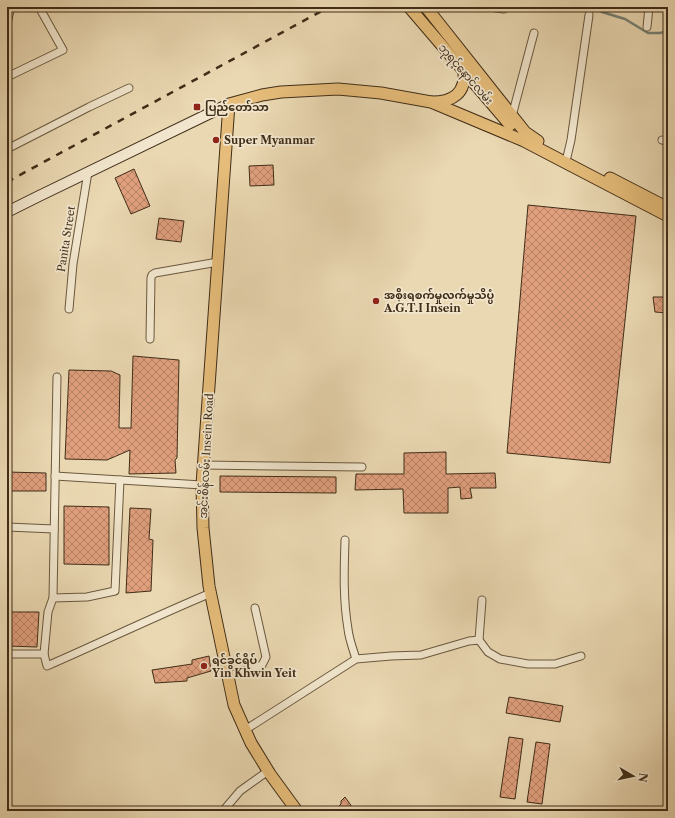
<svg xmlns="http://www.w3.org/2000/svg" width="675" height="818" font-family="'Libre Caslon Text','Noto Sans Myanmar',serif">
	<style>
		.lines { fill: none; stroke-linecap: round; stroke-linejoin: round }
		.stream { stroke: #758175; stroke-width: 2.5 }
		.building { fill: url(#building-cross-hatch); stroke: #402d18 }
		.minor-casing { stroke: #6a583e; stroke-width: 9 }
		.secondary-casing { stroke: #402d18; stroke-width: 12 }
		.primary-casing { stroke: #402d18; stroke-width: 13 }
		.minor { stroke: #f1e6cd; stroke-width: 7 }
		.secondary { stroke: #f1e6cd; stroke-width: 10 }
		.primary { stroke: #e5bc79; stroke-width: 11 }
		.rail { stroke: #402d18; stroke-width: 2.5; stroke-dasharray: 7 7; stroke-linecap: butt }
		.poi-dot { fill: #8f2418; stroke: #f1e6cd; stroke-width: 1.5 }
		.labels { text-anchor: middle; stroke-width: 3.5; stroke-linejoin: round; paint-order: stroke }
		.street-label { font-size: 11px; fill: #402d18; stroke: #f1e6cd }
		.poi-label { font-size: 11px; font-weight: bold; fill: #402d18; stroke: #f1e6cd; text-anchor: start }
	</style>
	<defs>
		<pattern id="building-cross-hatch" width="8" height="8" patternUnits="userSpaceOnUse"><rect width="8" height="8" fill="#e09f7d"/><path d="M0 0l8 8M0 8l8-8" fill="none" stroke="#b78265"/></pattern>
	</defs>
	<rect width="100%" height="100%" fill="#ead8b2"/>
	<filter id="stains"><feTurbulence type="fractalNoise" baseFrequency=".005" numOctaves="4"/><feColorMatrix values="0 0 0 0 .2 0 0 0 0 .09 0 0 0 0 .02 0 0 0 .5 -.17"/></filter>
	<radialGradient id="worn" r=".72"><stop offset=".6" stop-color="#630" stop-opacity="0"/><stop offset="1" stop-color="#630" stop-opacity=".3"/></radialGradient>
	<g class="lines">
		<path class="stream" d="M 592,7 L 602,12 L 625,19 L 648,33 L 660,33 L 668,31"/>
	</g>
	<g class="building">
		<path d="M 273,165 L 274,185 L 250,186 L 249,166 Z"/>
		<path d="M 134,169 L 150,206 L 131,214 L 115,178 Z"/>
		<path d="M 528,205 L 636,216 L 610,463 L 507,453 Z"/>
		<path d="M 159,218 L 184,221 L 181,242 L 156,239 Z"/>
		<path d="M 653,297 L 668,297 L 668,313 L 655,312 Z"/>
		<path d="M 133,356 L 179,360 L 177,458 L 175,460 L 176,473 L 129,474 L 130,450 L 107,460 L 65,459 L 69,370 L 111,371 L 120,375 L 119,428 L 131,428 Z"/>
		<path d="M 446,452 L 446,474 L 495,473 L 496,488 L 470,488 L 472,498 L 461,499 L 460,487 L 448,488 L 448,513 L 404,513 L 403,489 L 355,490 L 356,474 L 404,474 L 404,453 Z"/>
		<path d="M 7,472 L 46,473 L 46,491 L 7,491 Z"/>
		<path d="M 220,476 L 336,477 L 336,493 L 220,492 Z"/>
		<path d="M 64,506 L 109,507 L 109,565 L 64,564 Z"/>
		<path d="M 130,508 L 151,509 L 149,539 L 153,540 L 151,591 L 126,593 Z"/>
		<path d="M 7,612 L 39,612 L 37,647 L 7,646 Z"/>
		<path d="M 209,656 L 211,671 L 187,678 L 187,681 L 155,683 L 152,670 L 192,664 L 192,660 Z"/>
		<path d="M 509,697 L 563,706 L 560,722 L 506,713 Z"/>
		<path d="M 509,737 L 523,739 L 515,799 L 500,797 Z"/>
		<path d="M 536,742 L 550,744 L 542,804 L 527,802 Z"/>
		<path d="M 345,797 L 355,811 L 334,811 L 341,804 L 341,801 Z"/>
	</g>
	<g class="lines">
		<g class="minor-casing">
			<g id="minor">
				<path d="M 489,7 L 504,9"/>
				<path d="M 7,23 L 11,7"/>
				<path d="M 647,27 L 649,7"/>
				<path d="M 7,77 L 63,50 L 39,7"/>
				<path d="M 512,116 L 534,33"/>
				<path d="M 662,140 L 668,142"/>
				<path d="M 7,149 L 89,107 L 129,88"/>
				<path d="M 564,163 L 567,157 L 571,140 L 589,15"/>
				<path d="M 69,309 L 73,264 L 88,172"/>
				<path d="M 150,339 L 151,278 L 152,275 L 155,273 L 218,262"/>
				<path d="M 204,465 L 362,467"/>
				<path d="M 55,476 L 202,485"/>
				<path d="M 120,480 L 115,591 L 87,597 L 53,598 L 48,612 L 44,654 L 47,666 C 102,642 156,616 211,593"/>
				<path d="M 7,527 L 54,529"/>
				<path d="M 345,540 C 344,570 343,599 348,629 C 349,639 353,649 356,659"/>
				<path d="M 53,598 L 57,377"/>
				<path d="M 479,640 L 482,600"/>
				<path d="M 7,654 L 44,654"/>
				<path d="M 228,676 L 262,665 L 266,657 L 255,608"/>
				<path d="M 245,730 L 356,659 L 391,656 L 421,655 L 469,641 L 479,640 L 488,652 L 500,659 L 528,664 L 555,664 L 581,656"/>
				<path d="M 223,811 L 240,791 L 268,771"/>
			</g>
		</g>
		<g class="secondary-casing">
			<path id="secondary" d="M 7,212 L 37,197 L 229,104"/>
		</g>
		<g class="primary-casing">
			<g id="primary">
				<path d="M 409,7 L 510,125"/>
				<path d="M 426,7 L 525,132 L 538,141"/>
				<path d="M 432,102 C 453,102 466,93 464,71"/>
				<path d="M 610,178 L 666,207"/>
				<path d="M 297,811 L 270,774 L 251,743 L 234,705 L 209,586 L 203,528 L 202,485 L 229,104 L 262,95 L 281,92 L 338,89 L 381,93 L 431,102 L 524,141 L 668,216"/>
			</g>
		</g>
		<use href="#minor" class="minor"/>
		<use href="#secondary" class="secondary"/>
		<use href="#primary" class="primary"/>
		<path class="rail" d="M 7,182 L 329,7"/>
	</g>
	<g class="poi-dot">
		<rect x="193" y="103" width="8" height="8" rx="2"/>
		<circle cx="216" cy="140" r="4"/>
		<circle cx="376" cy="301" r="4"/>
		<circle cx="204" cy="666" r="4"/>
	</g>
	<g class="labels">
		<g class="street-label">
			<text transform="translate(466 74) rotate(49)" y="4">ဘုရင့်နောင်လမ်း</text>
			<text transform="translate(66 239) rotate(-81)" y="4">Panita Street</text>
			<text transform="translate(206 456) rotate(-87)" y="4">အင်းစိန်လမ်း Insein Road</text>
		</g>
		<g class="poi-label">
			<text x="205" y="111">ပြည်တော်သာ</text>
			<text x="224" y="144">Super Myanmar</text>
			<text x="384" y="299">အစိုးရစက်မှုလက်မှုသိပ္ပံ<tspan x="384" dy="13">A.G.T.I Insein</tspan></text>
			<text x="212" y="664">ရင်ခွင်ရိပ်<tspan x="212" dy="13">Yin Khwin Yeit</tspan></text>
		</g>
	</g>
	<rect width="675" height="818" fill="none" stroke="#ead8b2" stroke-width="24"/>
	<rect x="8" y="8" width="659" height="802" fill="none" stroke="#402d18" stroke-width="2"/>
	<rect x="12" y="12" width="651" height="794" fill="none" stroke="#402d18"/>
	<g transform="translate(633 776) rotate(99)" stroke="#f1e6cd" stroke-width="3" paint-order="stroke">
	<path d="M0-3L7 15L0 10L-7 15Z" fill="#402d18"/>
	<text y="-6" font-size="11" font-weight="bold" text-anchor="middle" fill="#402d18">N</text>
	</g>
	<rect width="100%" height="100%" filter="url(#stains)"/>
	<rect width="100%" height="100%" fill="url(#worn)"/>
</svg>
